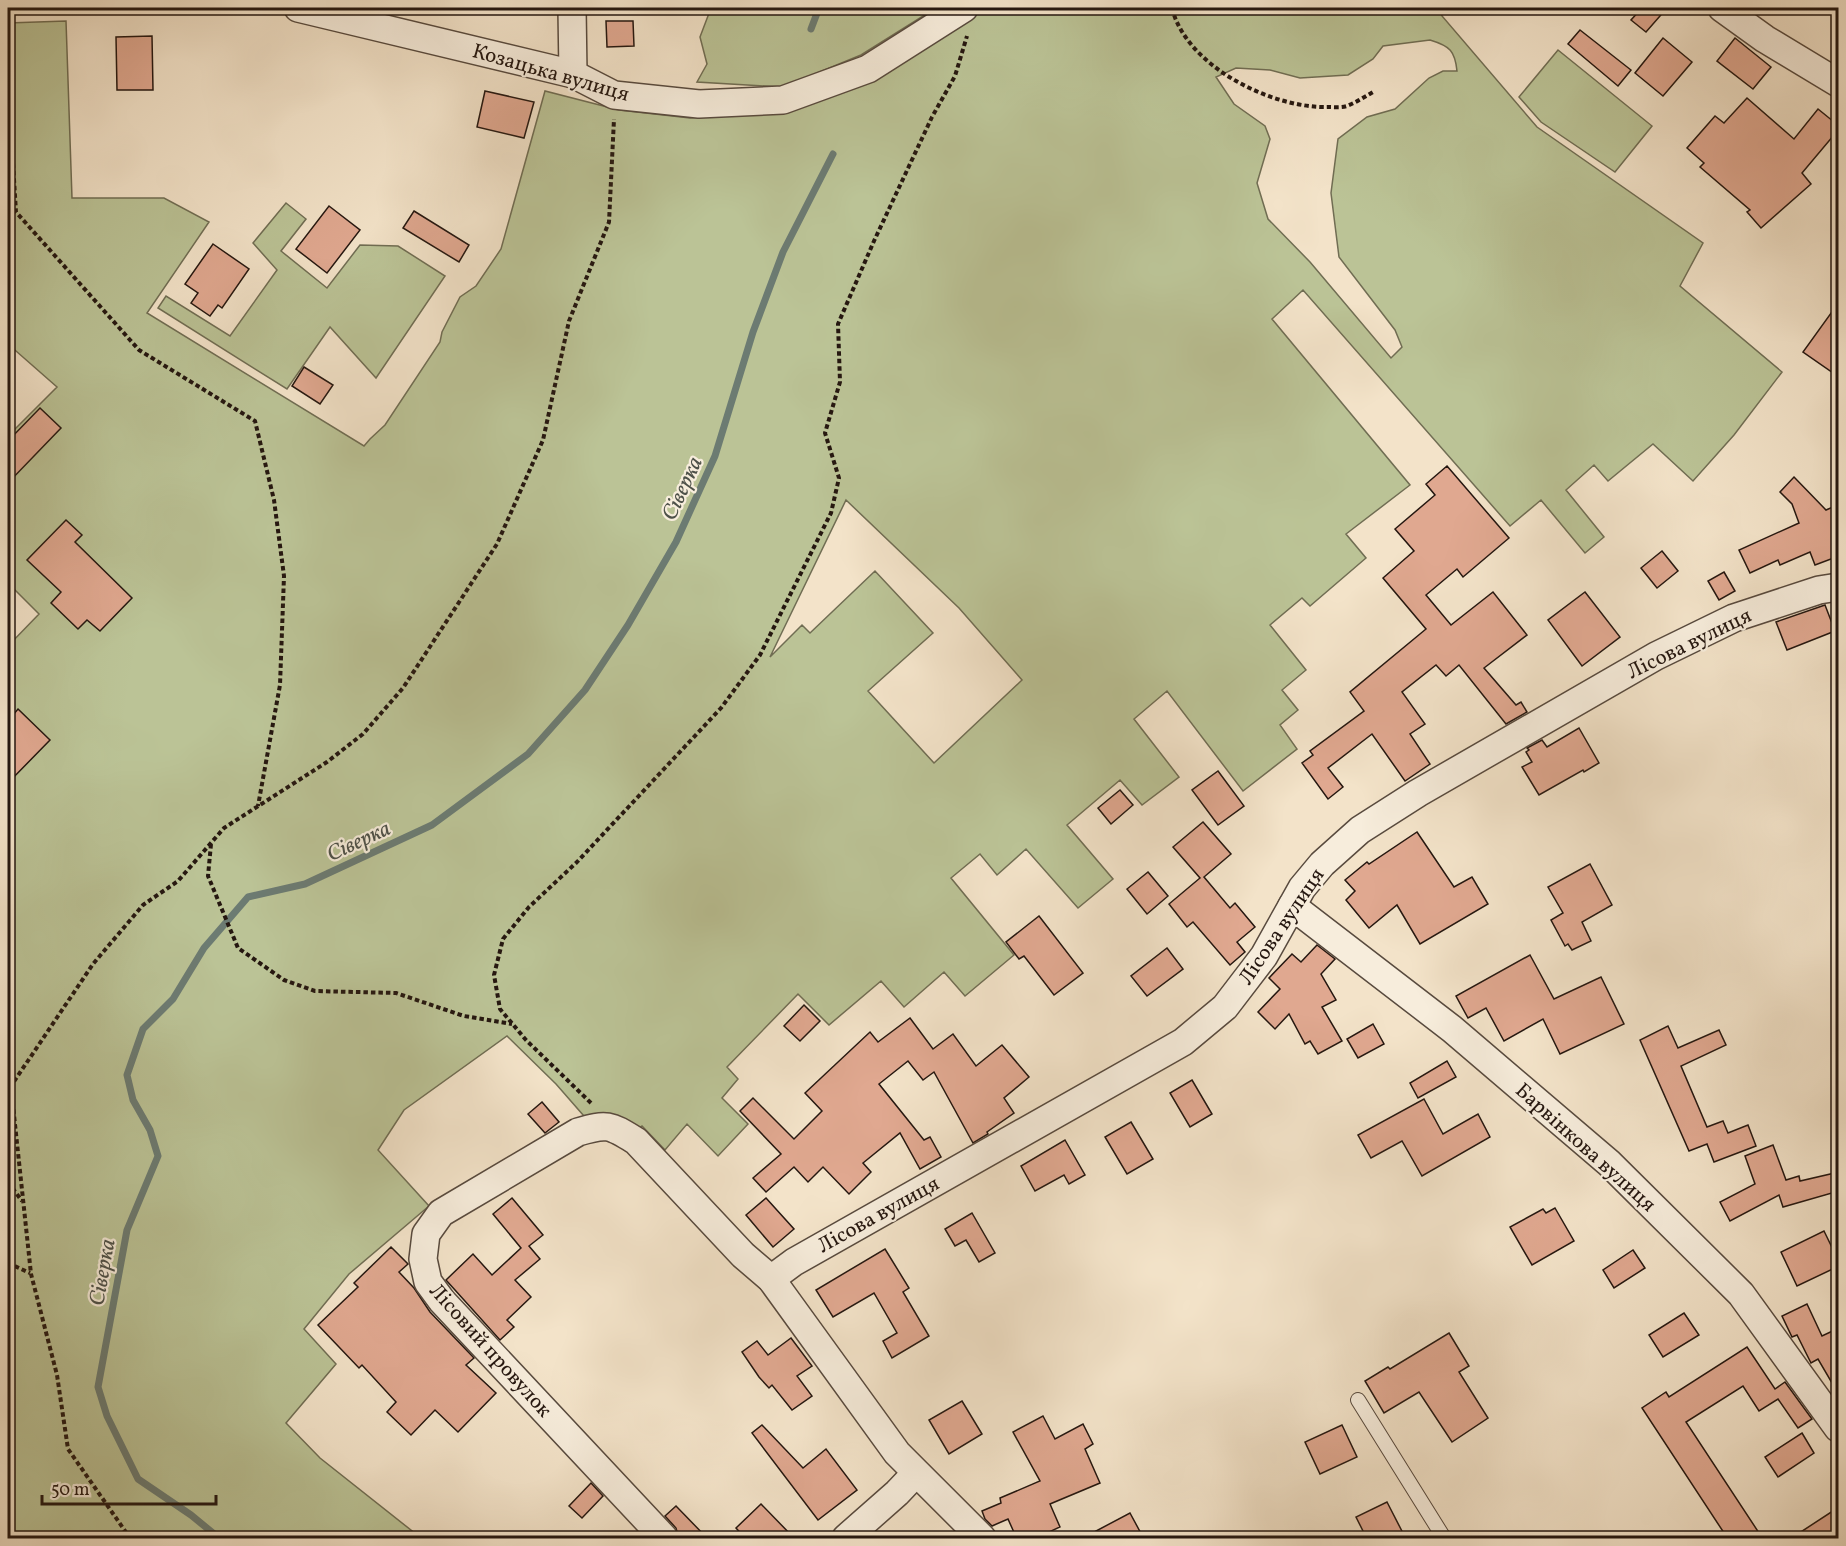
<svg xmlns="http://www.w3.org/2000/svg" width="1846" height="1546" font-family="Vollkorn,serif">
	<style>
		.green { fill: #bbc396; stroke: #706d53; stroke-width: 1.5; fill-rule: evenodd }
		.lines { fill: none; stroke-linecap: round; stroke-linejoin: round }
		.stream { stroke: #6c7b72; stroke-width: 7 }
		.building { fill: #e0a890; stroke: #251710; stroke-width: 1.5 }
		.service-casing { stroke: #584a3e; stroke-width: 16 }
		.minor-casing { stroke: #584a3e; stroke-width: 30 }
		.path { stroke: #251710; stroke-width: 4; stroke-dasharray: 4.5 3; stroke-linecap: butt }
		.service { stroke: #f7eddc; stroke-width: 14 }
		.minor { stroke: #f7eddc; stroke-width: 27 }
		.labels { text-anchor: middle; stroke-width: 4.5; stroke-linejoin: round; paint-order: stroke }
		.street-label { font-size: 21px; fill: #251710; stroke: #f7eddc }
		.water-label { font-size: 22px; font-style: italic; fill: #4e5149; stroke: #f7eddc }
	</style>
	<rect width="100%" height="100%" fill="#f3e3c9"/>
	<filter id="stains"><feTurbulence type="fractalNoise" baseFrequency=".00333" numOctaves="4"/><feColorMatrix values="0 0 0 0 .2 0 0 0 0 .09 0 0 0 0 .02 0 0 0 .5 -.17"/></filter>
	<radialGradient id="worn" r=".72"><stop offset=".6" stop-color="#630" stop-opacity="0"/><stop offset="1" stop-color="#630" stop-opacity=".3"/></radialGradient>
	<g class="green">
		<path d="M 711,8 L 936,8 L 861,55 L 783,87 L 697,82 L 707,64 L 700,37 Z"/>
		<path d="M 984,8 L 1440,8 L 1442,16 L 1537,127 L 1703,243 L 1680,286 L 1782,372 L 1734,435 L 1693,481 L 1653,444 L 1608,481 L 1594,465 L 1566,490 L 1604,537 L 1585,553 L 1541,500 L 1510,526 L 1303,290 L 1272,319 L 1410,485 L 1346,534 L 1366,558 L 1310,606 L 1302,598 L 1270,625 L 1306,670 L 1282,690 L 1298,710 L 1280,725 L 1297,749 L 1243,791 L 1167,691 L 1134,719 L 1179,777 L 1142,805 L 1120,780 L 1067,825 L 1113,879 L 1078,908 L 1026,849 L 997,875 L 980,854 L 951,878 L 1014,955 L 965,996 L 944,972 L 904,1007 L 881,981 L 829,1025 L 798,994 L 727,1067 L 738,1079 L 722,1098 L 748,1124 L 718,1156 L 687,1124 L 665,1150 L 642,1126 L 635,1131 L 584,1116 L 556,1084 L 507,1036 L 404,1110 L 378,1150 L 429,1206 L 349,1274 L 304,1329 L 336,1364 L 286,1423 L 320,1458 L 421,1538 L 8,1538 L 8,646 L 39,614 L 8,583 L 8,436 L 57,387 L 8,344 L 8,23 L 66,21 L 72,198 L 164,198 L 209,222 L 147,313 L 364,446 L 370,439 L 385,425 L 440,342 L 442,332 L 460,297 L 476,286 L 501,249 L 545,91 L 619,110 L 690,118 L 784,110 L 952,28 ZM 1430,40 C 1450,46 1455,51 1457,71 L 1443,71 L 1429,78 L 1395,109 L 1367,117 L 1338,139 L 1331,193 L 1339,257 L 1395,330 L 1402,347 L 1391,358 L 1310,262 L 1268,219 L 1257,183 L 1270,139 L 1265,126 L 1234,104 L 1216,77 L 1236,68 L 1270,70 L 1300,78 L 1348,75 L 1373,59 L 1383,46 ZM 846,500 L 959,608 L 1022,680 L 934,763 L 868,691 L 933,633 L 875,571 L 810,633 L 802,625 L 770,657 Z"/>
		<path d="M 1558,50 L 1652,126 L 1615,172 L 1541,122 L 1519,97 Z"/>
		<path d="M 286,203 L 306,219 L 281,251 L 327,288 L 360,245 L 398,246 L 445,276 L 376,378 L 330,327 L 287,389 L 158,308 L 166,296 L 230,336 L 277,270 L 253,243 Z"/>
	</g>
	<g class="lines">
		<g class="stream">
			<path d="M 811,29 L 819,8"/>
			<path d="M 219,1538 L 191,1515 L 138,1479 L 107,1416 L 98,1387 L 127,1230 L 158,1156 L 150,1130 L 133,1100 L 127,1075 L 143,1029 L 173,999 L 204,948 L 248,897 L 305,884 L 432,825 L 528,754 L 585,690 L 628,625 L 676,542 L 715,456 L 753,332 L 783,252 L 833,154"/>
		</g>
	</g>
	<g class="building">
		<path d="M 1642,8 L 1667,8 L 1646,32 L 1631,20 Z"/>
		<path d="M 606,21 L 633,21 L 634,46 L 607,47 Z"/>
		<path d="M 1580,30 L 1631,70 L 1618,86 L 1568,44 Z"/>
		<path d="M 152,36 L 153,90 L 117,90 L 116,37 Z"/>
		<path d="M 1663,38 L 1692,62 L 1663,96 L 1635,73 Z"/>
		<path d="M 1735,38 L 1771,67 L 1753,89 L 1717,61 Z"/>
		<path d="M 485,91 L 534,102 L 524,138 L 477,127 Z"/>
		<path d="M 1747,98 L 1794,139 L 1818,109 L 1839,126 L 1839,129 L 1802,173 L 1811,184 L 1761,228 L 1747,212 L 1750,210 L 1700,167 L 1704,163 L 1687,148 L 1715,116 L 1724,123 Z"/>
		<path d="M 329,206 L 360,230 L 327,273 L 296,249 Z"/>
		<path d="M 414,211 L 469,245 L 459,262 L 403,228 Z"/>
		<path d="M 213,244 L 249,269 L 222,308 L 218,305 L 210,316 L 191,303 L 198,293 L 185,284 Z"/>
		<path d="M 1839,302 L 1839,377 L 1803,352 Z"/>
		<path d="M 304,367 L 333,385 L 320,404 L 292,386 Z"/>
		<path d="M 40,408 L 61,428 L 8,483 L 8,441 Z"/>
		<path d="M 1447,466 L 1509,538 L 1463,577 L 1457,569 L 1426,595 L 1451,625 L 1493,592 L 1527,635 L 1484,668 L 1516,705 L 1521,702 L 1527,712 L 1506,724 L 1459,665 L 1446,676 L 1436,665 L 1402,692 L 1425,724 L 1410,734 L 1430,764 L 1405,781 L 1372,734 L 1328,768 L 1343,787 L 1328,799 L 1302,763 L 1313,755 L 1310,751 L 1364,711 L 1350,692 L 1426,629 L 1383,578 L 1414,551 L 1395,529 L 1435,495 L 1426,484 Z"/>
		<path d="M 1794,477 L 1826,510 L 1833,507 L 1839,521 L 1839,556 L 1815,565 L 1810,552 L 1780,565 L 1778,560 L 1750,573 L 1739,550 L 1799,523 L 1792,504 L 1780,492 Z"/>
		<path d="M 66,520 L 82,535 L 75,542 L 132,598 L 100,631 L 87,620 L 78,629 L 51,603 L 61,592 L 27,560 Z"/>
		<path d="M 1662,551 L 1678,571 L 1657,588 L 1641,568 Z"/>
		<path d="M 1724,572 L 1735,591 L 1719,600 L 1708,581 Z"/>
		<path d="M 1585,592 L 1620,637 L 1582,666 L 1548,620 Z"/>
		<path d="M 1825,605 L 1835,631 L 1787,650 L 1776,622 Z"/>
		<path d="M 18,709 L 50,740 L 8,783 L 8,721 Z"/>
		<path d="M 1579,728 L 1599,763 L 1584,772 L 1583,770 L 1539,795 L 1522,767 L 1532,762 L 1526,752 L 1529,750 L 1527,748 L 1542,740 L 1547,747 Z"/>
		<path d="M 1218,771 L 1244,806 L 1218,825 L 1192,790 Z"/>
		<path d="M 1120,790 L 1133,805 L 1111,824 L 1098,808 Z"/>
		<path d="M 1203,822 L 1231,854 L 1204,877 L 1230,908 L 1235,903 L 1255,927 L 1237,942 L 1245,952 L 1230,965 L 1193,922 L 1187,927 L 1169,904 L 1200,878 L 1173,847 Z"/>
		<path d="M 1417,832 L 1454,887 L 1472,877 L 1488,904 L 1420,944 L 1397,905 L 1369,928 L 1346,900 L 1355,891 L 1345,880 L 1367,862 L 1369,864 Z"/>
		<path d="M 1590,864 L 1612,905 L 1582,922 L 1591,941 L 1572,950 L 1568,944 L 1565,946 L 1551,920 L 1563,913 L 1548,887 Z"/>
		<path d="M 1148,872 L 1168,896 L 1147,914 L 1127,889 Z"/>
		<path d="M 1039,916 L 1083,973 L 1054,995 L 1024,956 L 1019,959 L 1006,942 Z"/>
		<path d="M 1317,945 L 1335,959 L 1321,974 L 1336,1000 L 1322,1007 L 1342,1041 L 1318,1054 L 1310,1041 L 1305,1044 L 1289,1014 L 1275,1029 L 1258,1012 L 1280,989 L 1269,978 L 1292,954 L 1301,962 Z"/>
		<path d="M 1167,948 L 1183,969 L 1147,996 L 1131,976 Z"/>
		<path d="M 1530,955 L 1554,999 L 1601,977 L 1624,1024 L 1560,1054 L 1543,1019 L 1504,1041 L 1486,1008 L 1468,1018 L 1456,996 Z"/>
		<path d="M 804,1005 L 820,1021 L 800,1041 L 784,1026 Z"/>
		<path d="M 910,1018 L 933,1049 L 953,1034 L 976,1066 L 1002,1045 L 1029,1077 L 1004,1098 L 1014,1113 L 987,1132 L 988,1134 L 973,1143 L 934,1072 L 923,1080 L 908,1061 L 879,1084 L 924,1140 L 930,1137 L 941,1157 L 920,1169 L 900,1133 L 863,1163 L 871,1172 L 849,1194 L 823,1167 L 808,1182 L 794,1167 L 766,1192 L 753,1178 L 781,1154 L 740,1111 L 753,1098 L 794,1139 L 822,1111 L 805,1093 L 870,1032 L 878,1042 Z"/>
		<path d="M 1373,1024 L 1384,1044 L 1358,1058 L 1347,1039 Z"/>
		<path d="M 1668,1026 L 1678,1048 L 1719,1030 L 1726,1045 L 1681,1066 L 1707,1127 L 1723,1121 L 1728,1133 L 1748,1125 L 1756,1146 L 1714,1162 L 1707,1144 L 1689,1151 L 1640,1040 Z"/>
		<path d="M 1447,1061 L 1456,1077 L 1418,1098 L 1410,1083 Z"/>
		<path d="M 1192,1080 L 1212,1114 L 1190,1127 L 1170,1093 Z"/>
		<path d="M 1424,1099 L 1443,1134 L 1478,1114 L 1490,1137 L 1422,1176 L 1402,1141 L 1371,1158 L 1358,1135 Z"/>
		<path d="M 542,1102 L 559,1122 L 545,1133 L 528,1114 Z"/>
		<path d="M 1131,1122 L 1153,1159 L 1127,1174 L 1105,1137 Z"/>
		<path d="M 1065,1140 L 1085,1175 L 1069,1184 L 1064,1175 L 1035,1191 L 1021,1166 Z"/>
		<path d="M 1773,1145 L 1786,1180 L 1799,1176 L 1800,1181 L 1839,1172 L 1839,1191 L 1783,1207 L 1779,1195 L 1730,1221 L 1720,1202 L 1755,1184 L 1745,1156 Z"/>
		<path d="M 512,1198 L 543,1235 L 529,1246 L 540,1259 L 515,1280 L 531,1297 L 507,1320 L 514,1327 L 500,1340 L 446,1280 L 473,1254 L 492,1275 L 521,1248 L 493,1214 Z"/>
		<path d="M 766,1198 L 794,1229 L 773,1247 L 746,1215 Z"/>
		<path d="M 1555,1208 L 1574,1241 L 1532,1265 L 1510,1227 L 1543,1209 L 1546,1213 Z"/>
		<path d="M 972,1213 L 995,1253 L 979,1262 L 966,1240 L 955,1246 L 945,1229 Z"/>
		<path d="M 1824,1231 L 1839,1262 L 1839,1266 L 1797,1286 L 1781,1252 Z"/>
		<path d="M 391,1247 L 408,1264 L 399,1272 L 414,1288 L 430,1312 L 474,1358 L 466,1365 L 496,1393 L 458,1432 L 435,1410 L 411,1435 L 387,1412 L 396,1402 L 362,1365 L 359,1368 L 318,1325 L 358,1287 L 354,1283 Z"/>
		<path d="M 885,1249 L 909,1288 L 903,1292 L 929,1336 L 892,1358 L 883,1341 L 897,1333 L 874,1293 L 833,1317 L 816,1290 Z"/>
		<path d="M 1633,1250 L 1645,1268 L 1614,1288 L 1603,1270 Z"/>
		<path d="M 1807,1304 L 1822,1336 L 1839,1328 L 1839,1395 L 1818,1359 L 1811,1363 L 1797,1335 L 1792,1337 L 1782,1316 Z"/>
		<path d="M 1684,1313 L 1699,1335 L 1663,1357 L 1649,1335 Z"/>
		<path d="M 1449,1333 L 1469,1366 L 1459,1372 L 1488,1418 L 1452,1442 L 1419,1392 L 1384,1413 L 1365,1381 L 1388,1367 L 1390,1369 Z"/>
		<path d="M 791,1338 L 812,1366 L 797,1376 L 812,1396 L 792,1410 L 772,1385 L 769,1388 L 759,1377 L 742,1352 L 757,1341 L 768,1355 Z"/>
		<path d="M 1747,1347 L 1775,1389 L 1785,1382 L 1812,1419 L 1798,1428 L 1778,1399 L 1759,1411 L 1743,1386 L 1686,1422 L 1763,1539 L 1728,1539 L 1642,1408 L 1666,1392 L 1669,1397 Z"/>
		<path d="M 962,1401 L 982,1434 L 949,1454 L 929,1420 Z"/>
		<path d="M 1043,1416 L 1055,1439 L 1083,1424 L 1093,1444 L 1085,1449 L 1100,1483 L 1050,1504 L 1060,1527 L 1034,1539 L 1017,1539 L 1008,1519 L 992,1526 L 985,1519 L 982,1511 L 1001,1503 L 1000,1498 L 1040,1481 L 1013,1432 Z"/>
		<path d="M 762,1425 L 803,1468 L 826,1449 L 857,1490 L 818,1520 L 752,1433 Z"/>
		<path d="M 1342,1425 L 1357,1457 L 1320,1474 L 1305,1442 Z"/>
		<path d="M 1802,1433 L 1814,1453 L 1778,1477 L 1765,1457 Z"/>
		<path d="M 591,1483 L 603,1496 L 582,1518 L 569,1506 Z"/>
		<path d="M 1387,1502 L 1406,1539 L 1367,1539 L 1356,1517 Z"/>
		<path d="M 761,1504 L 795,1539 L 746,1539 L 736,1528 Z"/>
		<path d="M 676,1506 L 708,1539 L 679,1539 L 676,1528 L 665,1516 Z"/>
		<path d="M 1839,1507 L 1839,1539 L 1790,1539 Z"/>
		<path d="M 1130,1513 L 1144,1539 L 1081,1539 Z"/>
	</g>
	<g class="lines">
		<g class="service-casing">
			<path id="service" d="M 1358,1400 L 1444,1538"/>
		</g>
		<g class="minor-casing">
			<g id="minor">
				<path d="M 298,8 L 573,74 L 614,95 L 699,104 L 783,100 L 868,69 L 964,8"/>
				<path d="M 572,8 L 573,74"/>
				<path d="M 1722,8 L 1765,39 L 1838,83"/>
				<path d="M 1292,906 L 1452,1029 L 1609,1163 L 1741,1294 L 1838,1428"/>
				<path d="M 771,1279 L 794,1262 L 1183,1042 L 1225,1007 L 1264,956 L 1302,888 L 1322,864 L 1360,830 L 1418,793 L 1656,656 L 1734,618 L 1819,590 L 1838,587"/>
				<path d="M 664,1538 L 442,1301 L 428,1282 L 423,1259 L 426,1234 L 441,1213 L 578,1132 C 608,1123 610,1125 636,1141 L 743,1255 L 771,1279 L 897,1453 L 982,1538"/>
				<path d="M 846,1538 L 897,1493 L 916,1473"/>
			</g>
		</g>
		<g class="path">
			<path d="M 1172,8 C 1186,66 1272,109 1329,107 C 1334,107 1341,108 1347,106 C 1357,102 1366,96 1375,91"/>
			<path d="M 8,81 L 16,212 L 139,350 L 255,421 L 274,500 L 284,576 L 280,685 L 258,806"/>
			<path d="M 211,844 L 208,876 L 238,948 L 284,980 L 315,991 L 396,993 L 464,1016 L 512,1024"/>
			<path d="M 11,1087 L 31,1274 L 57,1375 L 68,1449 L 130,1538"/>
			<path d="M 8,1095 L 11,1086 L 93,964 L 143,905 L 178,881 L 224,828 L 327,762 L 363,734 L 403,688 L 497,544 L 543,440 L 569,321 L 609,222 L 614,119"/>
			<path d="M 591,1103 L 526,1040 L 500,1009 L 494,975 L 503,939 L 529,907 L 577,862 L 721,708 L 760,655 L 831,513 L 839,478 L 825,433 L 840,382 L 838,324 L 874,241 L 932,117 L 955,76 L 967,36"/>
			<path d="M 8,1182 L 22,1201"/>
			<path d="M 8,1263 L 30,1273"/>
		</g>
		<use href="#service" class="service"/>
		<use href="#minor" class="minor"/>
	</g>
	<g class="labels">
		<g class="street-label">
			<text transform="translate(551 72) rotate(16)" y="7">Козацька вулиця</text>
			<text transform="translate(1689 643) rotate(-26)" y="7">Лісова вулиця</text>
			<text transform="translate(1281 926) rotate(-56)" y="7">Лісова вулиця</text>
			<text transform="translate(1586 1147) rotate(42)" y="7">Барвінкова вулиця</text>
			<text transform="translate(878 1214) rotate(-29)" y="7">Лісова вулиця</text>
			<text transform="translate(491 1350) rotate(48)" y="7">Лісовий провулок</text>
		</g>
		<g class="water-label">
			<text transform="translate(681 488) rotate(-65)" y="8">Сіверка</text>
			<text transform="translate(358 840) rotate(-25)" y="8">Сіверка</text>
			<text transform="translate(101 1272) rotate(-80)" y="8">Сіверка</text>
		</g>
	</g>
	<rect width="1846" height="1546" fill="none" stroke="#f3e3c9" stroke-width="30"/>
	<rect x="9" y="9" width="1828" height="1528" fill="none" stroke="#251710" stroke-width="3"/>
	<rect x="15" y="15" width="1816" height="1516" fill="none" stroke="#251710" stroke-width="1.5"/>
	<path d="M42 1495v9h174v-9" fill="none" stroke="#251710" stroke-width="3"/>
	<text x="51" y="1495" font-size="18" fill="#251710" stroke="#f7eddc" stroke-width="4.5" paint-order="stroke">50 m</text>
	<rect width="100%" height="100%" filter="url(#stains)"/>
	<rect width="100%" height="100%" fill="url(#worn)"/>
</svg>
